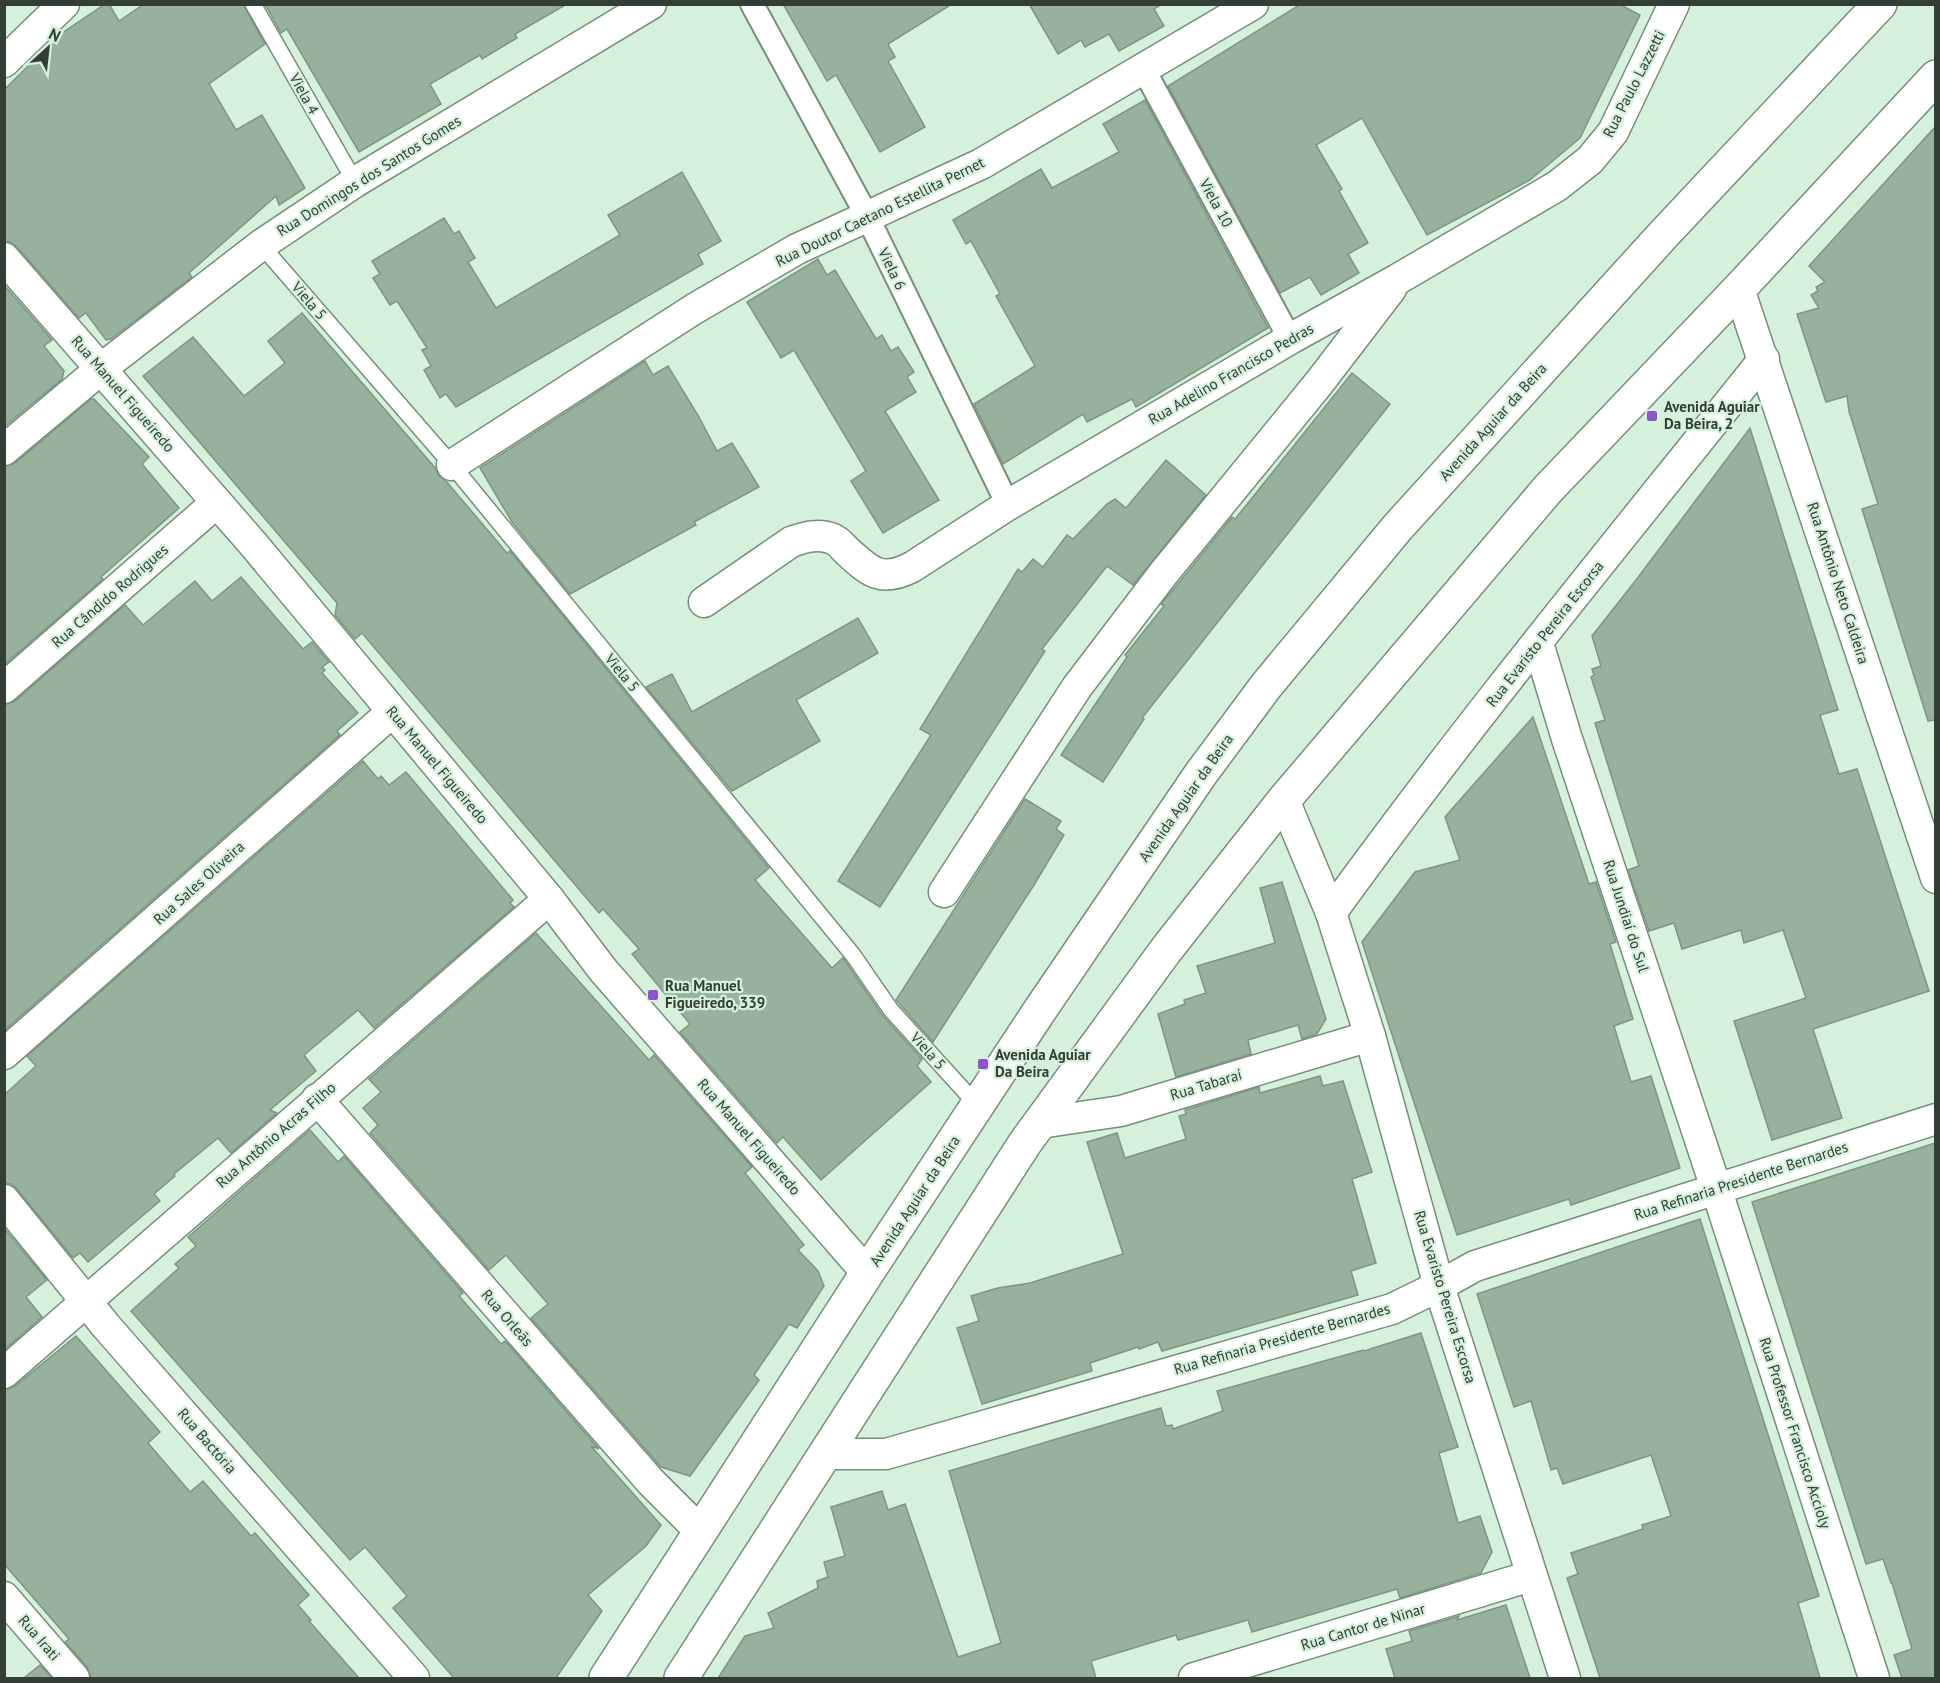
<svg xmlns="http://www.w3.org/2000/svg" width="1940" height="1683" font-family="'PT Sans',sans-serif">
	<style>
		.building { fill: #97b19c; stroke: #7c9681; stroke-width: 1.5 }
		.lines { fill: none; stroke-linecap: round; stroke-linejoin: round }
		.service-casing { stroke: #768f7a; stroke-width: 18 }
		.pedestrian-casing { stroke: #768f7a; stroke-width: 26 }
		.minor-casing { stroke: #768f7a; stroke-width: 33 }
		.secondary-casing { stroke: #768f7a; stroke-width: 36 }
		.service { stroke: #fff; stroke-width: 15 }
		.pedestrian { stroke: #fff; stroke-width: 22 }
		.minor { stroke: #fff; stroke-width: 30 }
		.secondary { stroke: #fff; stroke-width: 33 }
		.poi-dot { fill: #8b54cc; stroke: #d6f1db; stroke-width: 2 }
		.labels { text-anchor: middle; stroke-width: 4.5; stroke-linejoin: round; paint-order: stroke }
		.street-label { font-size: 15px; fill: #333e35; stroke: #d6f1db }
		.poi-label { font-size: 15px; font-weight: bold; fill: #333e35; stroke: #d6f1db; text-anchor: start }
	</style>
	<rect width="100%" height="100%" fill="#d6f1db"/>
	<g class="building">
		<path d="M 105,4 L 109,4 L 119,21 L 144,4 L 243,4 L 265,44 L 209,84 L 236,130 L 262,115 L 305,188 L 279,205 L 276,196 L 189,273 L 192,277 L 111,339 L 106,340 L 86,313 L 79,318 L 17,247 L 10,242 L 4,241 L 4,90 L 59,35 Z"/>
		<path d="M 265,4 L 567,4 L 515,34 L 517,38 L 482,59 L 480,55 L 430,84 L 441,104 L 359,152 L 287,29 L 281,33 Z"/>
		<path d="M 783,4 L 952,4 L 888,44 L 895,57 L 888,61 L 925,127 L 880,152 L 836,75 L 827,81 Z"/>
		<path d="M 1029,4 L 1162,4 L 1154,9 L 1164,26 L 1119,51 L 1109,34 L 1085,47 L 1081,40 L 1058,54 Z"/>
		<path d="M 1301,4 L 1619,4 L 1640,15 L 1580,138 L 1530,180 L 1427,235 L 1362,118 L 1316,145 L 1342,189 L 1339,191 L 1368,243 L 1348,254 L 1359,273 L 1321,295 L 1310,277 L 1280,293 L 1168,86 Z"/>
		<path d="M 1145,100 L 1268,328 L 1136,407 L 1132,399 L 1087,422 L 1083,414 L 1003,464 L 974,404 L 1035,366 L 996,296 L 1000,294 L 971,241 L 966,244 L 953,220 L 1041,169 L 1052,188 L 1119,152 L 1103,124 Z"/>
		<path d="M 1935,127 L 1935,720 L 1928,721 L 1862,509 L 1878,504 L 1849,411 L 1847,396 L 1826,402 L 1797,314 L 1819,308 L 1811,295 L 1818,291 L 1816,287 L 1825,282 L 1809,266 Z"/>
		<path d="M 682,172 L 721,241 L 698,254 L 703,264 L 456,407 L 446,394 L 440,398 L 424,370 L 431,366 L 422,350 L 427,348 L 397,301 L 390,305 L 373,278 L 380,274 L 372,261 L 444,218 L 454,234 L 459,231 L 475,258 L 468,262 L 496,308 L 620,235 L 608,215 Z"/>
		<path d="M 818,259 L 827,275 L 835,270 L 876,339 L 882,335 L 891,351 L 898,347 L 914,372 L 907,377 L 916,392 L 885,411 L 939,500 L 883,533 L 851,481 L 866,471 L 794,350 L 781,358 L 747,302 Z"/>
		<path d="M 4,285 L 52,340 L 44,346 L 64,371 L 62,379 L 4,427 Z"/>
		<path d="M 302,313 L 436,469 L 438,475 L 446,481 L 507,553 L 510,551 L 769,868 L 755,880 L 832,968 L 843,958 L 883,1016 L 922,1059 L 917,1066 L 931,1082 L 821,1180 L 783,1137 L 777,1143 L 680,1032 L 690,1024 L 632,954 L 639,949 L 603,909 L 599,913 L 362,633 L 355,639 L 335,615 L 337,603 L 143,376 L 193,337 L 244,396 L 285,363 L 268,341 Z"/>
		<path d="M 645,361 L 653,375 L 668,366 L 699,417 L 717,451 L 732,443 L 759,487 L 694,522 L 696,525 L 570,594 L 512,522 L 480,468 Z"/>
		<path d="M 1352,373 L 1390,404 L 1142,718 L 1144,719 L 1103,782 L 1061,755 L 1127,657 L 1125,655 L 1164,606 L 1161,604 L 1177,585 L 1232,517 L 1235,519 L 1244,508 Z"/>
		<path d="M 91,399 L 94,399 L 149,457 L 142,464 L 179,508 L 101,577 L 103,579 L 4,665 L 4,467 L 15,463 Z"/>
		<path d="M 1750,428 L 1838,710 L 1820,715 L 1839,774 L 1857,769 L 1929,991 L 1813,1029 L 1842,1118 L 1772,1140 L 1734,1021 L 1806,998 L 1783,930 L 1744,943 L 1741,930 L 1682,949 L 1674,923 L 1649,931 L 1628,870 L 1639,866 L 1595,723 L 1605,720 L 1591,677 L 1594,675 L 1592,669 L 1601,666 L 1592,636 L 1636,580 Z"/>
		<path d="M 1166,460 L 1206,495 L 1133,585 L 1107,566 L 1096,580 L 1042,649 L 1045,651 L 880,907 L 838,881 L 931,735 L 920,729 L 1018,569 L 1022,572 L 1033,559 L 1043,567 L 1067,535 L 1073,539 L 1107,504 L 1115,499 L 1126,508 Z"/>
		<path d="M 241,577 L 303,649 L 312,642 L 329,662 L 322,667 L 325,670 L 322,673 L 358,713 L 337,731 L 340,735 L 5,1030 L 4,705 L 15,701 L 125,605 L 143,625 L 195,581 L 212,601 Z"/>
		<path d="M 858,618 L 878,653 L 796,700 L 820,741 L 732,791 L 646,687 L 672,674 L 692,712 Z"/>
		<path d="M 1533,717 L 1589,884 L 1596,882 L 1616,942 L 1610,944 L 1633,1019 L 1614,1026 L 1631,1082 L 1651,1076 L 1680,1168 L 1571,1205 L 1569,1199 L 1457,1235 L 1362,942 L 1415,872 L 1460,860 L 1445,817 Z"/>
		<path d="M 363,761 L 378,779 L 381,776 L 389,785 L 406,772 L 513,900 L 510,903 L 514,907 L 374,1028 L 358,1010 L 304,1055 L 316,1071 L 270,1110 L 277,1113 L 231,1153 L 218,1138 L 174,1174 L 175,1176 L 154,1194 L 160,1201 L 88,1262 L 80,1253 L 73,1258 L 17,1189 L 11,1184 L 4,1183 L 4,1095 L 36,1066 L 27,1056 Z"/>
		<path d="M 1025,799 L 1061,821 L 1056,829 L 1064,835 L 1034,885 L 933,1042 L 896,1000 Z"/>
		<path d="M 1282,882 L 1326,1019 L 1317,1034 L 1302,1039 L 1298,1025 L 1248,1040 L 1251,1054 L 1176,1077 L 1158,1014 L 1185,1004 L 1184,1000 L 1206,993 L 1197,966 L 1275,943 L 1260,888 Z"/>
		<path d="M 536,933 L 649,1060 L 654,1055 L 752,1167 L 745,1173 L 804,1245 L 798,1250 L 818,1271 L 824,1286 L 797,1328 L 789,1324 L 754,1375 L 759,1380 L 690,1476 L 661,1467 L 531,1318 L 548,1304 L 506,1255 L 489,1270 L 370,1133 L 378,1125 L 363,1108 L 381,1092 L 369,1079 Z"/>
		<path d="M 1320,1076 L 1323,1086 L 1343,1081 L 1372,1172 L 1352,1179 L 1376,1263 L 1351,1271 L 1358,1295 L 1162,1351 L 1158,1342 L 1139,1349 L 1138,1347 L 1090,1363 L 1092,1371 L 982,1404 L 957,1328 L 979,1321 L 971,1296 L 998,1288 L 1030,1283 L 1123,1254 L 1087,1142 L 1117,1133 L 1125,1158 L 1186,1139 L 1179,1116 L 1186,1114 L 1185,1110 L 1259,1087 L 1260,1093 Z"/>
		<path d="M 310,1130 L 338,1162 L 344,1156 L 463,1293 L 459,1296 L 501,1344 L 505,1341 L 599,1449 L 591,1446 L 661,1525 L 646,1546 L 588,1595 L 602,1611 L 556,1678 L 454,1678 L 393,1608 L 407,1596 L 365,1547 L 350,1560 L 131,1311 L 179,1268 L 175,1264 L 196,1246 L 188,1237 Z"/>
		<path d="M 1935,1143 L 1935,1678 L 1902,1678 L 1894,1655 L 1912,1649 L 1892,1583 L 1891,1583 L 1883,1559 L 1866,1564 L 1752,1202 Z"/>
		<path d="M 1700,1219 L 1819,1596 L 1798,1603 L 1820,1678 L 1600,1678 L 1567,1578 L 1578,1574 L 1571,1553 L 1643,1529 L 1642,1525 L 1671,1516 L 1651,1455 L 1563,1484 L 1557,1468 L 1551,1470 L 1531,1401 L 1514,1407 L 1477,1294 Z"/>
		<path d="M 4,1228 L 47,1280 L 26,1297 L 42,1317 L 4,1350 Z"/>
		<path d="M 1421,1333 L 1458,1447 L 1439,1453 L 1458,1523 L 1480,1516 L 1492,1552 L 1481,1573 L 1400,1598 L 1397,1589 L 1252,1632 L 1248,1620 L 1178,1640 L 1176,1635 L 1091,1661 L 1096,1678 L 718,1678 L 745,1636 L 774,1628 L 768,1613 L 818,1588 L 817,1581 L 828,1577 L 824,1562 L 845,1556 L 831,1507 L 882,1491 L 888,1510 L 905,1504 L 958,1657 L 1001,1643 L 949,1471 L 1161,1408 L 1166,1426 L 1172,1425 L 1173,1429 L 1223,1411 L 1217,1391 L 1363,1350 L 1364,1351 Z"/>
		<path d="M 76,1336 L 160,1432 L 148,1443 L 190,1492 L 203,1481 L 251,1536 L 255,1533 L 309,1595 L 298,1605 L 311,1620 L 309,1621 L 359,1678 L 91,1678 L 87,1667 L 65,1642 L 69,1639 L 4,1564 L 4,1390 L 15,1386 Z"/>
		<path d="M 1506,1605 L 1530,1678 L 1395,1678 L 1386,1649 L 1412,1641 L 1409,1631 L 1459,1616 L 1457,1620 Z"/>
		<path d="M 40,1665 L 52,1678 L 24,1678 Z"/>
	</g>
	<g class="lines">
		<g class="service-casing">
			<g id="service">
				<path d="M 253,4 L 355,182"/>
				<path d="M 261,245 L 452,465 L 853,955 L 891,1010 L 978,1106"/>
			</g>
		</g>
		<g class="pedestrian-casing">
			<g id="pedestrian">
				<path d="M 752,4 L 867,216 L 1008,505"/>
				<path d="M 1143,68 L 1290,339"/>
			</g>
		</g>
		<g class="minor-casing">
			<g id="minor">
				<path d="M 4,62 L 64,4"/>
				<path d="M 4,258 L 254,545 L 549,899 L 603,970 L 867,1273"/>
				<path d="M 1739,289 L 1936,878"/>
				<path d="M 4,450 L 102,368 L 261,245 L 355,182 L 651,4"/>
				<path d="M 452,465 L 694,309 L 797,249 L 981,164 L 1253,4"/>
				<path d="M 704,602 L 791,542 C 805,537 819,533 833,539 C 838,541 843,547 847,551 C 870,572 881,583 912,567 L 1008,505 L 1290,339 L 1398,279 L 1557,186 L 1590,160 L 1613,132 L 1674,4"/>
				<path d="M 1538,643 L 1567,739 L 1716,1188 L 1874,1678"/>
				<path d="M 4,688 L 216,503"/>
				<path d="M 1284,800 L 1331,913 L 1370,1036 L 1439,1286 L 1565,1678"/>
				<path d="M 944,892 L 1077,687 L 1163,574 L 1319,383 L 1391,289"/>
				<path d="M 1331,913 C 1468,723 1618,542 1764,359"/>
				<path d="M 4,1054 L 392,712"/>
				<path d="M 317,1099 L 651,1482 L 701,1532"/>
				<path d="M 1040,1123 L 1121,1111 L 1370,1036"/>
				<path d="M 4,1200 L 106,1326 L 414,1678"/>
				<path d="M 4,1373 L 549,899"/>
				<path d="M 824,1454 L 886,1454 L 1392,1309 L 1439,1286 L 1475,1266 L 1936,1119"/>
				<path d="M 4,1597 L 74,1678"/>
				<path d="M 1194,1678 L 1531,1576"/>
			</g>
		</g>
		<g class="secondary-casing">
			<g id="secondary">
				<path d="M 606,1678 L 867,1273 L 1038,1013 L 1200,775 L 1266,686 L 1397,528 L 1663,235 L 1880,4"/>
				<path d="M 681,1678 L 1025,1143 L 1166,950 L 1284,800 L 1548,489 L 1739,289 L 1936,77"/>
			</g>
		</g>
		<use href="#service" class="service"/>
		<use href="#pedestrian" class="pedestrian"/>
		<use href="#minor" class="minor"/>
		<use href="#secondary" class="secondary"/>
	</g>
	<g class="poi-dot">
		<rect x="1646" y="410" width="12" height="12" rx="3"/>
		<rect x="647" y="989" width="12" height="12" rx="3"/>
		<rect x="977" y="1058" width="12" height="12" rx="3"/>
	</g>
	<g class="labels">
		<g class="street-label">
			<text transform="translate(1634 84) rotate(-63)" y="5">Rua Paulo Lazzetti</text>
			<text transform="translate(304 94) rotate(61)" y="5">Viela 4</text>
			<text transform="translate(369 176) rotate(-32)" y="5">Rua Domingos dos Santos Gomes</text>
			<text transform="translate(1216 203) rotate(61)" y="5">Viela 10</text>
			<text transform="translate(880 212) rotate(-26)" y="5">Rua Doutor Caetano Estellita Pernet</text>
			<text transform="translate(892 269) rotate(64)" y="5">Viela 6</text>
			<text transform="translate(309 301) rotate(49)" y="5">Viela 5</text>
			<text transform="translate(1231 374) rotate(-30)" y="5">Rua Adelino Francisco Pedras</text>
			<text transform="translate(123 394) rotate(49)" y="5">Rua Manuel Figueiredo</text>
			<text transform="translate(1493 422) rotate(-48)" y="5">Avenida Aguiar da Beira</text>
			<text transform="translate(1838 583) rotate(72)" y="5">Rua Antônio Neto Caldeira</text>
			<text transform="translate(110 596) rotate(-41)" y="5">Rua Cândido Rodrigues</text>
			<text transform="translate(1545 634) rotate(-52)" y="5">Rua Evaristo Pereira Escorsa</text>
			<text transform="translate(622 673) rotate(50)" y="5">Viela 5</text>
			<text transform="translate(437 765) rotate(50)" y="5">Rua Manuel Figueiredo</text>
			<text transform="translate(1186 798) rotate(-55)" y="5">Avenida Aguiar da Beira</text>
			<text transform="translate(199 883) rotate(-42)" y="5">Rua Sales Oliveira</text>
			<text transform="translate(1626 916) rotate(72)" y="5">Rua Jundiaí do Sul</text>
			<text transform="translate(928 1051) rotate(48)" y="5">Viela 5</text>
			<text transform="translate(1206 1085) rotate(-17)" y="5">Rua Tabaraí</text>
			<text transform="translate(276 1135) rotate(-41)" y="5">Rua Antônio Acras Filho</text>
			<text transform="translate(749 1137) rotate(49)" y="5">Rua Manuel Figueiredo</text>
			<text transform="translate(1741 1181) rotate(-18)" y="5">Rua Refinaria Presidente Bernardes</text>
			<text transform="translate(915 1201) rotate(-57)" y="5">Avenida Aguiar da Beira</text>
			<text transform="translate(1445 1297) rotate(73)" y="5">Rua Evaristo Pereira Escorsa</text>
			<text transform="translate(507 1318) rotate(49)" y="5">Rua Orleãs</text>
			<text transform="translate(1282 1339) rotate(-16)" y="5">Rua Refinaria Presidente Bernardes</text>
			<text transform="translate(1795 1433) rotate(72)" y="5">Rua Professor Francisco Accioly</text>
			<text transform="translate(207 1441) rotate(49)" y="5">Rua Bactória</text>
			<text transform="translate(1363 1627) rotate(-17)" y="5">Rua Cantor de Ninar</text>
			<text transform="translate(39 1638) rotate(49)" y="5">Rua Irati</text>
		</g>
		<g class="poi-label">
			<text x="1664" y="412">Avenida Aguiar<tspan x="1664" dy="17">Da Beira, 2</tspan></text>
			<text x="665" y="991">Rua Manuel<tspan x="665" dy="17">Figueiredo, 339</tspan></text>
			<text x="995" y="1060">Avenida Aguiar<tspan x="995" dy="17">Da Beira</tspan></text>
		</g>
	</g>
	<rect width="1940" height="1683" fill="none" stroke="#333e35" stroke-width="12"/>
	<g transform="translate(48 48) rotate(27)" stroke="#d6f1db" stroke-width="4.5" paint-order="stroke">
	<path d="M0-4.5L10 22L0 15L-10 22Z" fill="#333e35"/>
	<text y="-9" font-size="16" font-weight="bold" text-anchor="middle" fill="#333e35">N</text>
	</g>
</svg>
